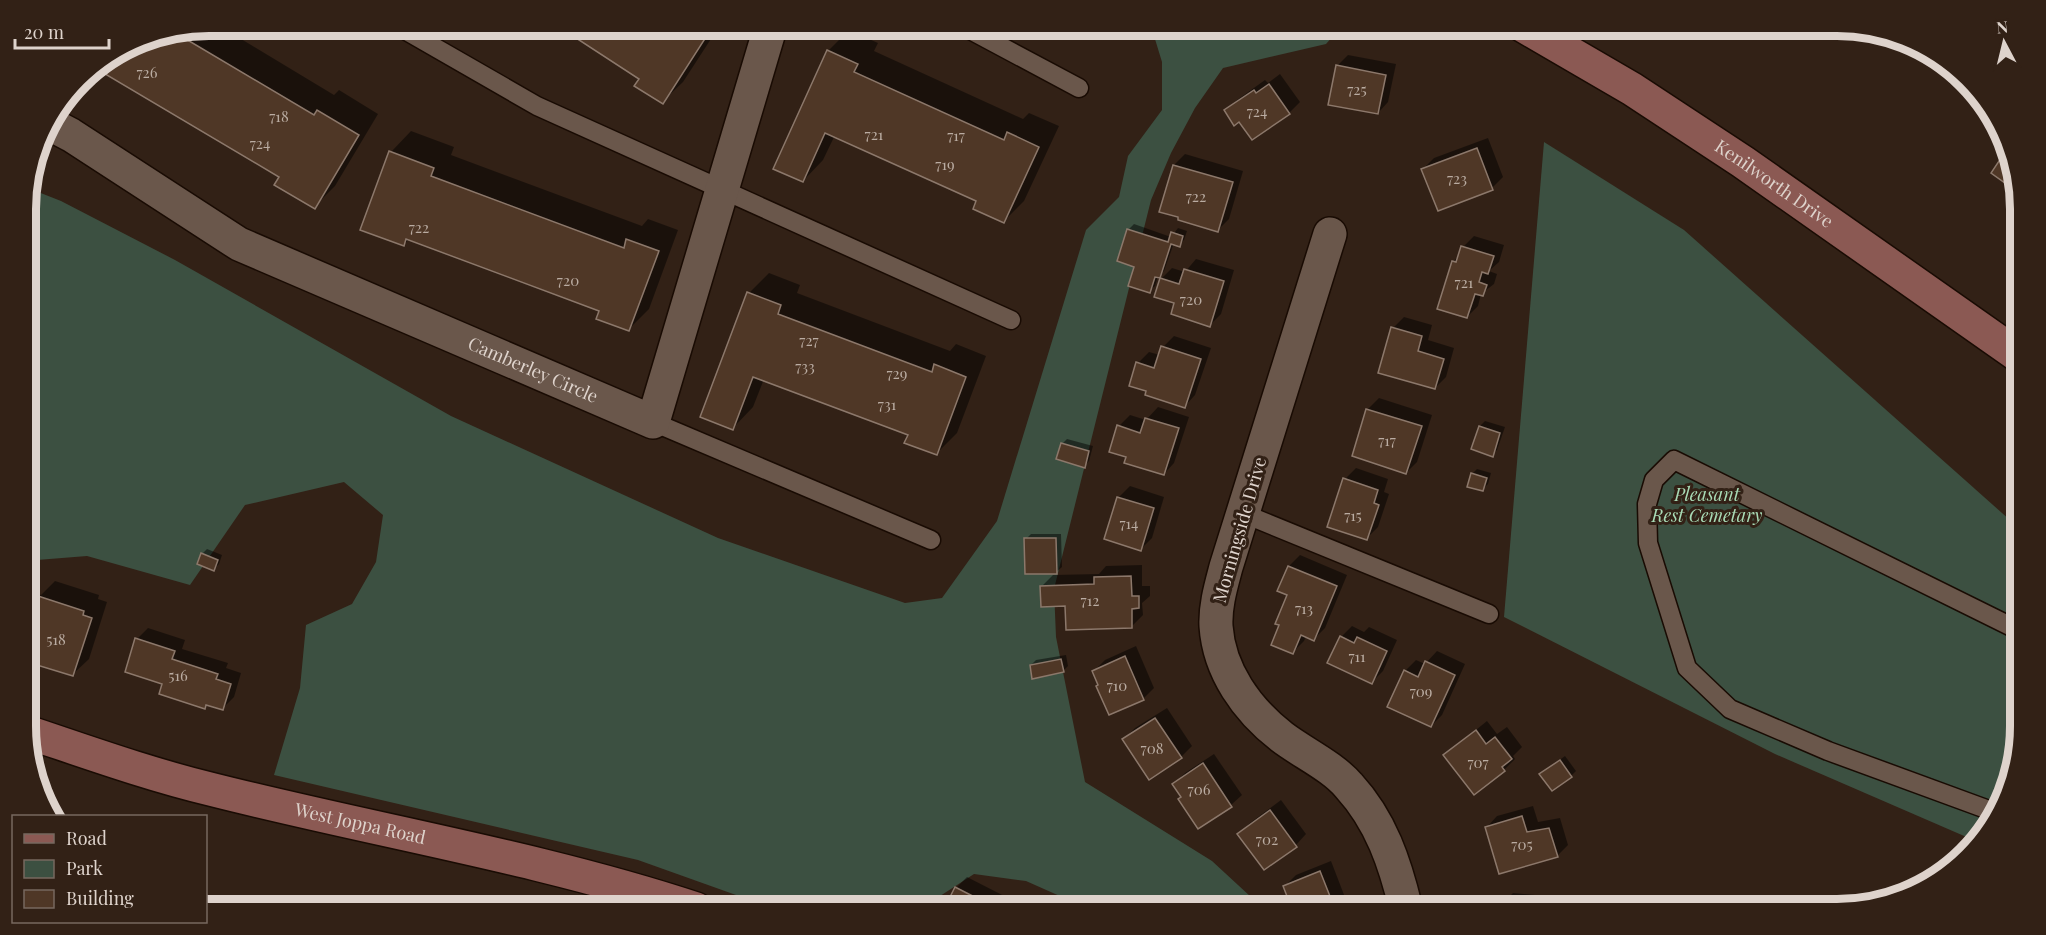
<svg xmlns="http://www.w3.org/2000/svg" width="2046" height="935" font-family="'Playfair Display',serif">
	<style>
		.green { fill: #3c5041 }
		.shadow { fill: #0007 }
		.building { fill: #4f3726; stroke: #8c786b; stroke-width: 1.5 }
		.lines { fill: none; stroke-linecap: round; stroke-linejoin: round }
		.lane-casing { stroke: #190b03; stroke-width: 21 }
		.street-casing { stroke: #190b03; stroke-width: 36 }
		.secondary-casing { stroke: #190b03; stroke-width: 36 }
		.lane { stroke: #6a574b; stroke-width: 18 }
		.street { stroke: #6a574b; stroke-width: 33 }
		.secondary { stroke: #8b5953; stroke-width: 33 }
		.labels { text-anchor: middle; stroke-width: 6; stroke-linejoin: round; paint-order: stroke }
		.number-label { font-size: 15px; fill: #baaca2 }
		.street-label { font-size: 18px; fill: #ded3cc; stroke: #322116 }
		.park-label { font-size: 18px; font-style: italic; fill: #a8dab5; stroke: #322116 }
		.rim { fill: none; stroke: #ded3cc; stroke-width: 8 }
	</style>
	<rect width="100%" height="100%" fill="#322116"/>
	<g class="green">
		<path d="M 1151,26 L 1342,26 L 1326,44 L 1223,68 L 1195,108 L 1171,153 L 1151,200 L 1054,589 L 1056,637 L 1085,782 L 1212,861 L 1264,909 L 1089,909 L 1026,881 L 974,874 L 920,909 L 775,909 L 638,860 L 274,775 L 300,688 L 306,625 L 352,604 L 376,562 L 383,515 L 344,482 L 245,505 L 190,585 L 87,556 L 37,560 L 27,570 L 26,196 L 28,188 L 61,201 L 175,260 L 451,416 L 718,538 L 905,603 L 942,598 L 997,521 L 1086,230 L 1119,197 L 1128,156 L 1162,110 L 1162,62 Z"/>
		<path d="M 1544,142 L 1684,230 L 2020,529 L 2020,727 L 2006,797 L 1982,838 L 1978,842 L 1775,754 L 1504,617 Z"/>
	</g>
	<g class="shadow">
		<path d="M 209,25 L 218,25 L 334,95 L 339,90 L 378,114 L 335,186 L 314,207 L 281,177 L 103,71 L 98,77 L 87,71 L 139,39 Z"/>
		<path d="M 559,25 L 720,25 L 683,82 L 662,102 L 641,79 Z"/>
		<path d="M 849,30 L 878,43 L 874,51 L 1023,119 L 1029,113 L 1059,126 L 1024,201 L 1004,221 L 978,200 L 835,135 L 823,160 L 803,181 L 828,51 Z"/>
		<path d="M 1348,55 L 1396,64 L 1388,102 L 1378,113 L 1337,66 Z"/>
		<path d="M 1280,74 L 1300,102 L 1289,113 L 1239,120 L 1226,111 L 1237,100 L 1265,80 L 1268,83 Z"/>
		<path d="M 411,131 L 454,147 L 451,155 L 642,226 L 648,219 L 678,230 L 649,309 L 629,329 L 601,310 L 409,239 L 404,245 L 362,229 L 391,152 Z"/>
		<path d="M 1488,138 L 1503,177 L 1492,188 L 1439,209 L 1423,169 L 1434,158 Z"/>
		<path d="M 1185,154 L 1243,171 L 1229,219 L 1218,230 L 1174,165 Z"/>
		<path d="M 1134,224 L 1171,237 L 1178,228 L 1187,231 L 1184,240 L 1179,245 L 1174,243 L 1164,271 L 1158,276 L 1155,286 L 1149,291 L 1136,266 L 1128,230 Z"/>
		<path d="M 1474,236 L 1504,245 L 1499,262 L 1489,271 L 1497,274 L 1494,284 L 1481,294 L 1478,306 L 1467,317 L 1453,262 L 1460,254 L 1463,247 Z"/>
		<path d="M 1196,259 L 1234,270 L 1221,314 L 1210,325 L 1176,302 L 1161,279 L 1172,268 L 1185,272 Z"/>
		<path d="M 769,273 L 800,285 L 797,293 L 950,351 L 956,344 L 986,356 L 957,433 L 936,454 L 910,434 L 764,379 L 753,407 L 733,428 L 749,293 Z"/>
		<path d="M 1404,317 L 1432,325 L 1428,340 L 1454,348 L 1446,377 L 1435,388 L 1393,328 Z"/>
		<path d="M 1174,336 L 1211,348 L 1195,395 L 1185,406 L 1138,363 L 1149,352 L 1160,355 L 1163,347 Z"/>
		<path d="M 1379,398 L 1432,415 L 1417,462 L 1406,473 L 1354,455 L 1368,409 Z"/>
		<path d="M 1158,407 L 1189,417 L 1174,463 L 1164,474 L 1128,456 L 1119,426 L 1130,415 L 1146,420 Z"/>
		<path d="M 1485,421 L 1505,427 L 1497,450 L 1492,455 L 1480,426 Z"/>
		<path d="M 1067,439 L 1093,446 L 1089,461 L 1084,466 L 1062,444 Z"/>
		<path d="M 1356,468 L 1388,479 L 1384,492 L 1389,494 L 1378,527 L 1367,538 L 1345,479 Z"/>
		<path d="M 1477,469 L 1491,473 L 1488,484 L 1483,489 L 1472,474 Z"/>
		<path d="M 1130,486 L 1164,497 L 1152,538 L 1141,549 L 1106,538 L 1119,497 Z"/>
		<path d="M 1031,534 L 1061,534 L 1062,567 L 1056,572 L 1026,539 Z"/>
		<path d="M 207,549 L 222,555 L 219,564 L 214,569 L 202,554 Z"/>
		<path d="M 1300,555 L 1347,575 L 1325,628 L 1314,639 L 1306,636 L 1304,641 L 1293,652 L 1289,594 L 1279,590 L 1289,566 Z"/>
		<path d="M 1142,565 L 1142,586 L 1150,586 L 1150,596 L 1142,603 L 1143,615 L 1132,626 L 1066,605 L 1042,586 L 1053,575 L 1099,574 L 1106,566 Z"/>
		<path d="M 55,581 L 99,595 L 98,599 L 107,602 L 89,659 L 72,675 L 27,660 L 27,591 L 41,595 Z"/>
		<path d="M 1352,626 L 1364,632 L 1369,627 L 1397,640 L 1383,671 L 1372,682 L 1341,637 Z"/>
		<path d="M 148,628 L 185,640 L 182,649 L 228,663 L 226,668 L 241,673 L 234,697 L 223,708 L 208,704 L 204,707 L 164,683 L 137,639 Z"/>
		<path d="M 1136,646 L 1154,688 L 1143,699 L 1094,671 L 1105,660 Z"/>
		<path d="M 1437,651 L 1465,664 L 1442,715 L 1431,726 L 1405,671 L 1416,660 L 1425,664 Z"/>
		<path d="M 1066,655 L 1068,666 L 1063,671 L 1031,665 L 1036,660 Z"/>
		<path d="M 1167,708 L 1192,746 L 1181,757 L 1124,739 L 1135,728 Z"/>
		<path d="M 1487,721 L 1497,734 L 1507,727 L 1522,747 L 1513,756 L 1515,759 L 1504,770 L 1445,755 Z"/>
		<path d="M 1214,754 L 1242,795 L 1231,805 L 1183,796 L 1174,784 L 1185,773 Z"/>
		<path d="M 1565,756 L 1576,771 L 1571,776 L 1547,769 Z"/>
		<path d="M 1281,800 L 1306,834 L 1296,845 L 1239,834 L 1250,823 Z"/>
		<path d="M 1533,806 L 1538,822 L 1560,818 L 1568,845 L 1557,856 L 1487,827 L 1497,816 Z"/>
		<path d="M 1331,861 L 1346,900 L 1337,909 L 1294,909 L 1285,886 L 1296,875 Z"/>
		<path d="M 967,877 L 1012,900 L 1008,909 L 945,909 L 956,888 Z"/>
		<path d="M 1513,893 L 1546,896 L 1544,908 L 1550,909 L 1501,909 L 1502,904 Z"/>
	</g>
	<g class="building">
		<path d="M 556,25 L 696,25 L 708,34 L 663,104 L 634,86 L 639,79 Z"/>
		<path d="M 174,32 L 314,115 L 317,110 L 359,135 L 315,209 L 274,185 L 279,177 L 102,72 L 98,79 L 87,73 L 139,39 Z"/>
		<path d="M 827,50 L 858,64 L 854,72 L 1004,140 L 1007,132 L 1039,147 L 1004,223 L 973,209 L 976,201 L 825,133 L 803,182 L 773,169 Z"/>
		<path d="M 1336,65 L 1386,75 L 1378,114 L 1328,105 Z"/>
		<path d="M 1269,84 L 1290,114 L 1252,140 L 1239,122 L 1234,126 L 1224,110 L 1254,90 L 1256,93 Z"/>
		<path d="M 1477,148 L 1493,190 L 1438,211 L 1421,169 Z"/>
		<path d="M 389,151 L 434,168 L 431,176 L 624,248 L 626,239 L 659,251 L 629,331 L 596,319 L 599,311 L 406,239 L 404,246 L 360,230 Z"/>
		<path d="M 2005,152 L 2019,185 L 2019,193 L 1991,173 Z"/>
		<path d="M 1173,165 L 1233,182 L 1218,232 L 1178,220 L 1178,217 L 1159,212 Z"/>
		<path d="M 1127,229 L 1168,242 L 1171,232 L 1183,236 L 1180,247 L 1171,244 L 1160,278 L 1155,277 L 1150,293 L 1128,286 L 1134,267 L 1117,261 Z"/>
		<path d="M 1461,246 L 1494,256 L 1488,274 L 1482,272 L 1479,282 L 1487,285 L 1483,296 L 1475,294 L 1467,318 L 1437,309 L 1452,261 L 1456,262 Z"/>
		<path d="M 1184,269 L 1224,281 L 1210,327 L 1171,314 L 1174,303 L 1154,297 L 1160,278 L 1179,284 Z"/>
		<path d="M 747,292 L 781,305 L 778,314 L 932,372 L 934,364 L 966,377 L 937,455 L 904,443 L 908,435 L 753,377 L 733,430 L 700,417 Z"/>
		<path d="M 1391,327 L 1422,336 L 1418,351 L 1444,359 L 1435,389 L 1378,373 Z"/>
		<path d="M 1161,346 L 1201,359 L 1185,408 L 1145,395 L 1146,391 L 1129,386 L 1136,362 L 1154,368 Z"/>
		<path d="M 1366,409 L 1422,426 L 1406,474 L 1352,456 Z"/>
		<path d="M 1145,418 L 1179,428 L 1164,475 L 1124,463 L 1126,457 L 1109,452 L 1117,425 L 1140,433 Z"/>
		<path d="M 1479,426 L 1500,433 L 1493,457 L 1471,449 Z"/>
		<path d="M 1061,443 L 1089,451 L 1085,468 L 1056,459 Z"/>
		<path d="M 1471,473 L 1487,478 L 1483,491 L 1467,487 Z"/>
		<path d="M 1343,478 L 1378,490 L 1374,503 L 1379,505 L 1367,540 L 1327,527 Z"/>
		<path d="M 1117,497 L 1154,508 L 1141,551 L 1104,539 Z"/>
		<path d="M 1024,538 L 1056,538 L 1057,574 L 1025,574 Z"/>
		<path d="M 201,553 L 218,560 L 214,571 L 197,564 Z"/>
		<path d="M 1288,566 L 1337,586 L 1314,641 L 1301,635 L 1293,654 L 1271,645 L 1279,625 L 1275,624 L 1287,595 L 1277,591 Z"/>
		<path d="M 1131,576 L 1132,596 L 1139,596 L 1139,608 L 1132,609 L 1132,628 L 1066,630 L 1065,606 L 1041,607 L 1040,586 L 1094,584 L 1094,577 Z"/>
		<path d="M 38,596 L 84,611 L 83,615 L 92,618 L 73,676 L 27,662 L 27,612 L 33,614 Z"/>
		<path d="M 1340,636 L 1354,643 L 1357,637 L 1387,651 L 1372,684 L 1327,663 Z"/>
		<path d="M 135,638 L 175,651 L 172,659 L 218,674 L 216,679 L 231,684 L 223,710 L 206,705 L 205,709 L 159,694 L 162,684 L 125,672 Z"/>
		<path d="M 1125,656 L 1144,700 L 1109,715 L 1096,686 L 1098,685 L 1092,671 Z"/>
		<path d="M 1061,659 L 1064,672 L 1032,679 L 1030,665 Z"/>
		<path d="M 1425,661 L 1455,675 L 1431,727 L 1387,707 L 1404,670 L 1418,677 Z"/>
		<path d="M 1155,718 L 1182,758 L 1149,780 L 1122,739 Z"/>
		<path d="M 1476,730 L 1486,744 L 1495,737 L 1512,759 L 1502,767 L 1505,771 L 1474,795 L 1443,755 Z"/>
		<path d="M 1560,760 L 1572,777 L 1552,791 L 1539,774 Z"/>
		<path d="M 1203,763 L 1232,807 L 1198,829 L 1178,799 L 1181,797 L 1172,784 Z"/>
		<path d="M 1270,810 L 1297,847 L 1264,870 L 1237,834 Z"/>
		<path d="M 1522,816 L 1527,832 L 1549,828 L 1558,857 L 1499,874 L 1485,827 Z"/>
		<path d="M 1320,871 L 1335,909 L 1292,909 L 1283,886 Z"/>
		<path d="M 955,887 L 998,909 L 944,909 Z"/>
		<path d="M 1500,903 L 1535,906 L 1535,909 L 1500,909 Z"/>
	</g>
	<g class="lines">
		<g class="lane-casing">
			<g id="lane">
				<path d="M 396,25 L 537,106 L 1011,320"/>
				<path d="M 961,25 L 1079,88"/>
				<path d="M 653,422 L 931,540"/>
				<path d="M 1242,513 L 1489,614"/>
				<path d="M 1997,813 L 1828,751 L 1730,709 L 1687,668 L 1648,543 L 1647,504 L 1654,480 L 1674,460 L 2020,631"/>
			</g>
		</g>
		<g class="street-casing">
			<g id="street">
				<path id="s1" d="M 48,123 L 71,135 L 239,244 L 653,422 L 771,25"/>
				<path d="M 1330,234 L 1226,567 C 1221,586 1215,606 1216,626 C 1219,671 1247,710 1282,737 C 1303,753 1332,766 1349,786 C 1381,821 1395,863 1406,909"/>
			</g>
		</g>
		<g class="secondary-casing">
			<g id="secondary">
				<path id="s2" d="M 1522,25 L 1632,89 L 1743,162 L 2019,356"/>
				<path id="s3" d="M 27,732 C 87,752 148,774 210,789 C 371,830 538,857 696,909"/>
			</g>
		</g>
		<use href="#lane" class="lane"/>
		<use href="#street" class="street"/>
		<use href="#secondary" class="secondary"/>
	</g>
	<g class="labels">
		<g class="number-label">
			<text x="147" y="78">726</text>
			<text x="1357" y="95">725</text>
			<text x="1257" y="117">724</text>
			<text x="279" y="122">718</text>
			<text x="874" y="140">721</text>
			<text x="956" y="141">717</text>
			<text x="260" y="149">724</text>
			<text x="945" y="170">719</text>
			<text x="1457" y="184">723</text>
			<text x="1196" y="202">722</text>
			<text x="419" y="233">722</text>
			<text x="568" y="286">720</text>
			<text x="1464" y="288">721</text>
			<text x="1191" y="305">720</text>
			<text x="809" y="346">727</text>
			<text x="805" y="372">733</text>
			<text x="897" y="379">729</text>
			<text x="887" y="410">731</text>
			<text x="1387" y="446">717</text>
			<text x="1353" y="521">715</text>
			<text x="1129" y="529">714</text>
			<text x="1090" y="606">712</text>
			<text x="1304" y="614">713</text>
			<text x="56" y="645">518</text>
			<text x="1357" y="662">711</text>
			<text x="178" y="681">516</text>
			<text x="1117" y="691">710</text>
			<text x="1421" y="697">709</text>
			<text x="1152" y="754">708</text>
			<text x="1478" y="768">707</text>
			<text x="1199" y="795">706</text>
			<text x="1267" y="845">702</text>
			<text x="1522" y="850">705</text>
		</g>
		<g class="street-label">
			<text dy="6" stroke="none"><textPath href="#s2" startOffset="298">Kenilworth Drive</textPath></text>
			<text dy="6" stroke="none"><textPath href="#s1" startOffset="546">Camberley Circle</textPath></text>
			<text transform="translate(1240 530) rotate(-74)" y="6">Morningside Drive</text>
			<text dy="6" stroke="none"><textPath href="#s3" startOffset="346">West Joppa Road</textPath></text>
		</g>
		<g class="park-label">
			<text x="1707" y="501">Pleasant<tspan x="1707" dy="21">Rest Cemetary</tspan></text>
		</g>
	</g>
	<path d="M0 0H2046V935H0ZM209 36H1837A173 173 0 0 1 2010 209V726A173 173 0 0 1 1837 899H209A173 173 0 0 1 36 726V209A173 173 0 0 1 209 36Z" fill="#322116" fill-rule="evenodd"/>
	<path class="rim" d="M209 36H1837A173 173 0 0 1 2010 209V726A173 173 0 0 1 1837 899H209A173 173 0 0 1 36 726V209A173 173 0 0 1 209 36Z"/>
	<rect x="12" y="815" width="195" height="108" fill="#322116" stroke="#77685f" stroke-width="1.5"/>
	<rect x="24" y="834" width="30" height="9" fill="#8b5953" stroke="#77685f" stroke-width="1.5"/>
	<text x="66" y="845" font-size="18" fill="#ded3cc">Road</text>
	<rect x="24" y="860" width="30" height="18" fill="#3c5041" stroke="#77685f" stroke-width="1.5"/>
	<text x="66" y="875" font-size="18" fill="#ded3cc">Park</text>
	<rect x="24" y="890" width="30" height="18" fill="#4f3726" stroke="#77685f" stroke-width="1.5"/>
	<text x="66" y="905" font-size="18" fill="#ded3cc">Building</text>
	<g transform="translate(2004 42) rotate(353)" stroke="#322116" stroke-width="4.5" paint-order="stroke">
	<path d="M0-4.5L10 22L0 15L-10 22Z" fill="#ded3cc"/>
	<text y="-9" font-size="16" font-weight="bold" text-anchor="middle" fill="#ded3cc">N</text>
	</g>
	<path d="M15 39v9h94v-9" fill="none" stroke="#ded3cc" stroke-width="3"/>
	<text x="24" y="39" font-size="18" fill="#ded3cc" stroke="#322116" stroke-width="4.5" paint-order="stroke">20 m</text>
</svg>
